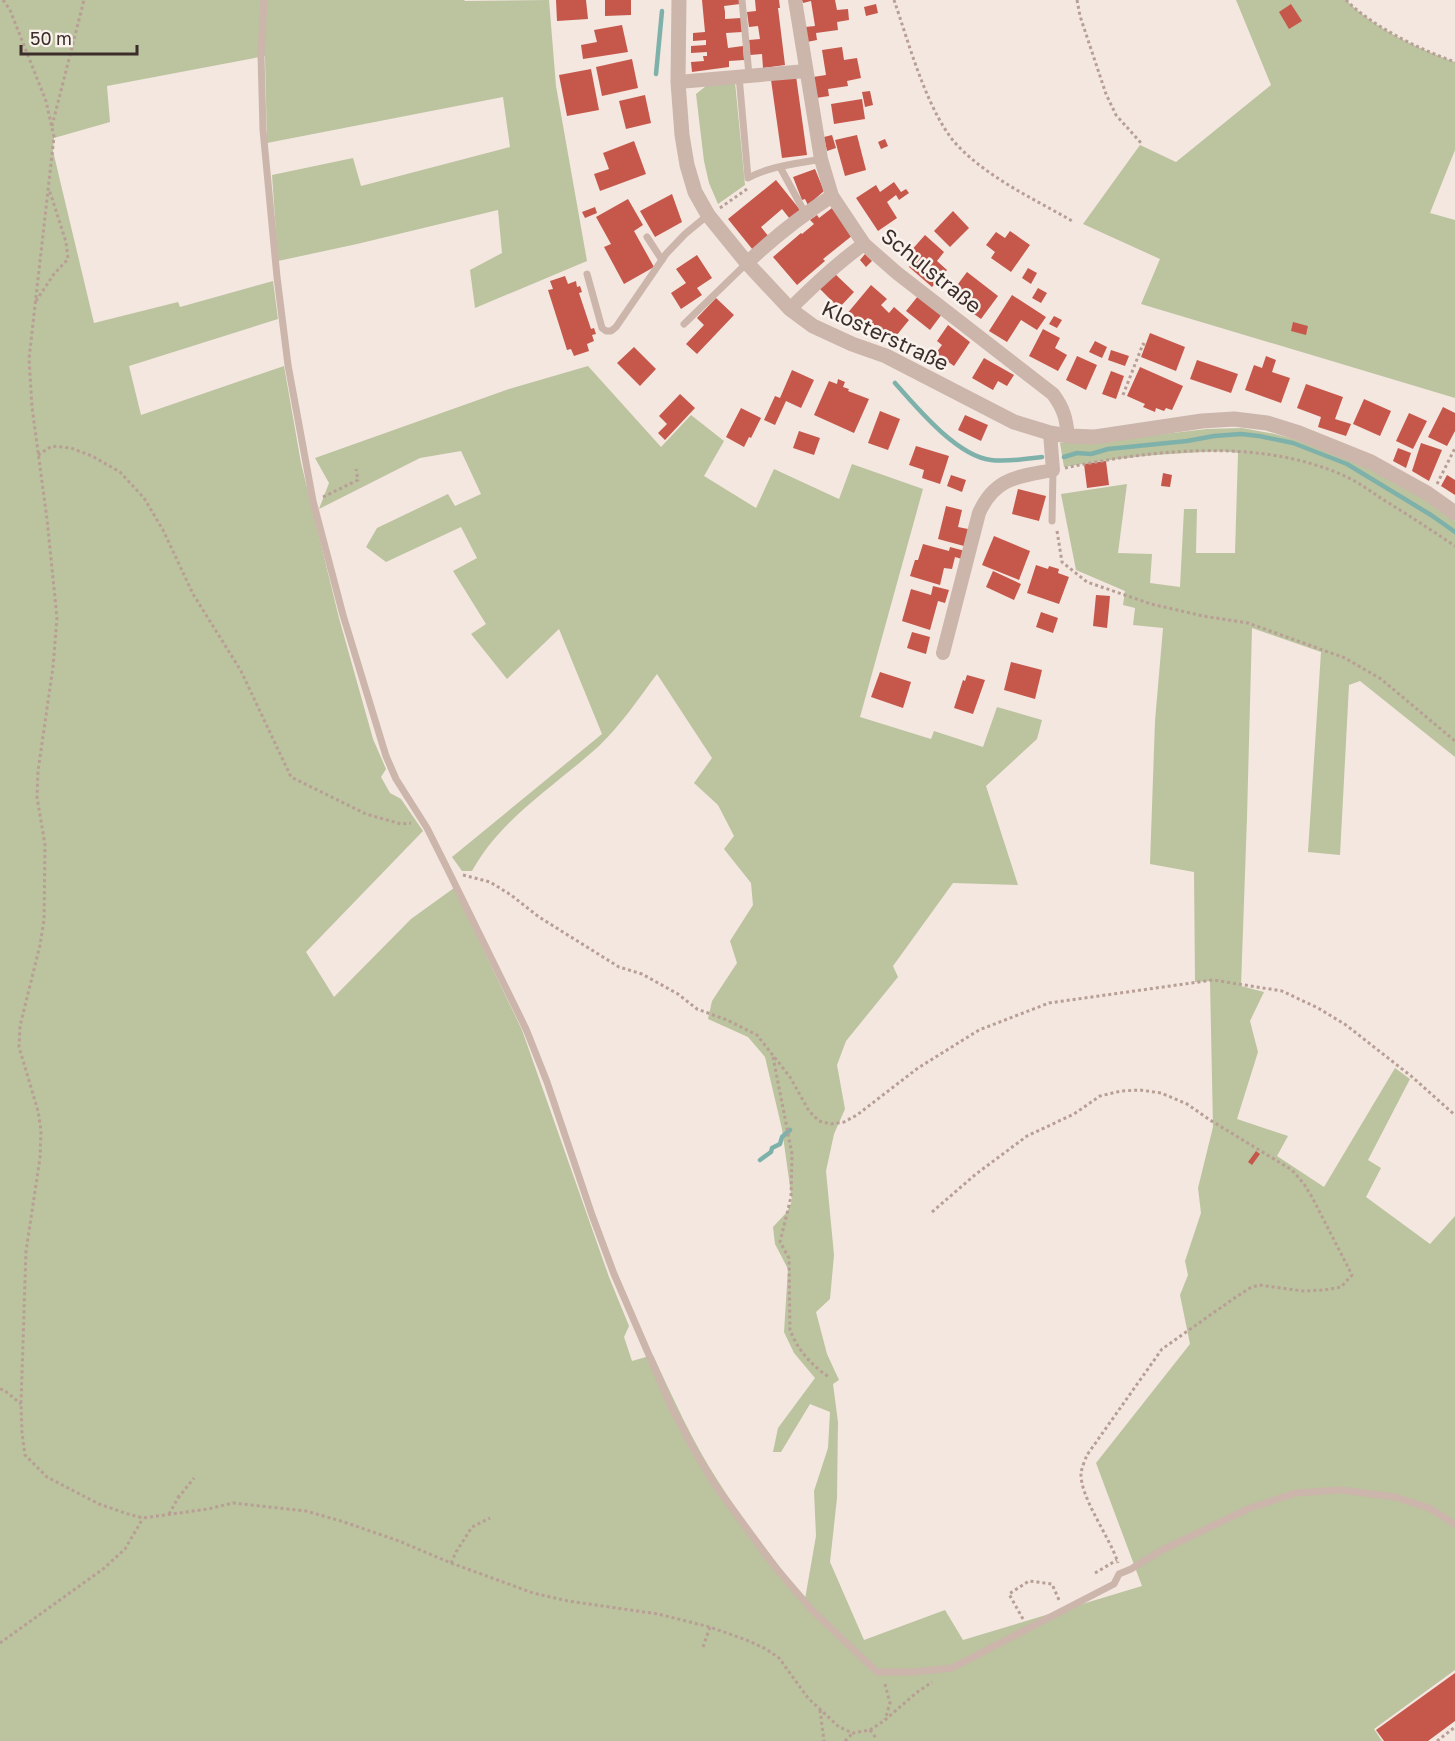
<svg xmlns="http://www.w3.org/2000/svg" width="1455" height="1741" font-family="'Golos Text',sans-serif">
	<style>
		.green { fill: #bcc39f }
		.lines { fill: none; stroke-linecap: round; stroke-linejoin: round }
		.stream { stroke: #7fb1ab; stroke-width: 4.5 }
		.building { fill: #c6574b }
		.path { stroke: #b89f95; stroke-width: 3; stroke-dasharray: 3 3; stroke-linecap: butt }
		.service { stroke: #ccb5ab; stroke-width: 7 }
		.minor { stroke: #ccb5ab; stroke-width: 14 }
		.tertiary { stroke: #ccb5ab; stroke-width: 15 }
		.labels { text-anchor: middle; stroke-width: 5; stroke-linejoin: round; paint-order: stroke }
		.street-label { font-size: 21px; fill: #3a2d2a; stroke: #faf2ed }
	</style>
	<rect width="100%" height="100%" fill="#f3e7e0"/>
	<g class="green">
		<path d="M 0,0 L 464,0 L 465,1 L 549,0 L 556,86 L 587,261 L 475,308 L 470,270 L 502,253 L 498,210 L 357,244 L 278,261 L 272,175 L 353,158 L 361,186 L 510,147 L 503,97 L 267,143 L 265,56 L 107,86 L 110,122 L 54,138 L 53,151 L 94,323 L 178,302 L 180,307 L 273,281 L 278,319 L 129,366 L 141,415 L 284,366 L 301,463 L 339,618 L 373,739 L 386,769 L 381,777 L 390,793 L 401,799 L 423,831 L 306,952 L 334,997 L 411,919 L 454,888 L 522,1030 L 609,1277 L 629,1326 L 624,1337 L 632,1361 L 653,1355 C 672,1396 693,1443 718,1481 C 744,1522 775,1561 805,1599 L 816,1536 L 814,1491 L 828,1448 L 830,1412 L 810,1404 L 781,1452 L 773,1452 L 778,1428 L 815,1378 L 794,1353 L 784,1332 L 788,1269 L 775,1244 L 773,1227 L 787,1212 L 792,1201 L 782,1129 L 765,1057 L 748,1037 L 708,1019 L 712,1001 L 737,963 L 730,941 L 753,905 L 751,883 L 724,849 L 734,836 L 718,805 L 694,783 L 712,758 L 657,674 C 639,698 621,725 599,746 C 555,786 501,818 472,871 L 462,871 L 452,857 L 602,734 L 559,629 L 507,679 L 471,634 L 486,624 L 453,571 L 477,558 L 461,527 L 386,562 L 366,547 L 377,528 L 448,494 L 455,506 L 481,494 L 461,451 L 420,458 L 319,509 L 329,483 L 315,458 L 509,389 L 588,366 L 661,447 L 691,415 L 724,441 L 704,476 L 756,508 L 774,469 L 839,499 L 852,464 L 923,489 L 860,717 L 931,739 L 934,731 L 983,747 L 997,707 L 1042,720 L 1037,739 L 986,786 L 1018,885 L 953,883 L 893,966 L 898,977 L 846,1041 L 837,1065 L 845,1109 L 834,1134 L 826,1171 L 834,1255 L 830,1299 L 816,1312 L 827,1354 L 839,1380 L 833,1384 L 838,1422 L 837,1498 L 830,1562 L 864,1640 L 945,1610 L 963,1640 L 1142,1586 L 1096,1463 L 1190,1344 L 1180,1295 L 1188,1275 L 1185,1261 L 1201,1213 L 1198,1188 L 1213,1127 L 1210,981 L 1195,982 L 1194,872 L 1150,864 L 1155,721 L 1163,628 L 1133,625 L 1135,608 L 1123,605 L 1125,591 L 1076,570 L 1061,494 L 1127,484 L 1118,553 L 1152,554 L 1150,583 L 1180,587 L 1184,509 L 1197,509 L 1196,553 L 1235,553 L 1238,453 C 1221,450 1203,452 1186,453 C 1145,455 1105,460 1064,467 L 1060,443 L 1095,442 L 1207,429 L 1242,428 L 1275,434 L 1305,442 L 1368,467 L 1424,499 L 1455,521 L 1455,757 L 1360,681 L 1349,685 L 1340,855 L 1308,852 L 1321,652 L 1252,628 L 1247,817 L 1241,986 L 1264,992 L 1250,1021 L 1258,1052 L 1237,1119 L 1288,1136 L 1277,1156 L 1324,1187 L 1395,1068 L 1410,1079 L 1368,1160 L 1381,1168 L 1366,1197 L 1430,1244 L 1455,1216 L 1455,1670 L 1374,1729 L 1382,1741 L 0,1741 Z"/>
		<path d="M 1236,0 L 1346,0 C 1374,28 1418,49 1455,62 L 1455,150 L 1430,213 L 1455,220 L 1455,398 L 1141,304 L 1160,259 L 1083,224 L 1140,145 L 1176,162 L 1271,85 Z"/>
		<path d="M 735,82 L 745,185 L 718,204 L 709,183 L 704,161 L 696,94 L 706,86 Z"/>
	</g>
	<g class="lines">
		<g class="stream">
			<path d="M 656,74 L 662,11"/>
			<path d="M 895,383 C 917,408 957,456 991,460 C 1008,462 1025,459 1042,457"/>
			<path d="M 1064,457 L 1077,453 L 1091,454 L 1108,449 L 1187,441 L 1214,436 L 1241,434 L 1259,436 L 1293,443 L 1347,464 L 1431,515 L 1455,532"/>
			<path d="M 760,1160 L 771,1152 L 772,1148 L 780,1144 L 782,1137 L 790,1130"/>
		</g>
	</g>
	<g class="building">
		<path d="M 556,0 L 586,0 L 588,19 L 557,21 Z"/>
		<path d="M 605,0 L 631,0 L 631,15 L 605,16 Z"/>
		<path d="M 702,0 L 739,0 L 740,4 L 724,6 L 725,12 L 725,19 L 741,18 L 742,32 L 726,33 L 728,48 L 743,46 L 744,60 L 729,61 L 729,67 L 692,72 L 691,62 L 704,61 L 703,56 L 707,56 L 707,52 L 691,53 L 691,46 L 706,45 L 706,40 L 693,41 L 693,33 L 705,32 Z"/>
		<path d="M 755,0 L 779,0 L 780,8 L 778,8 L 785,65 L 763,68 L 762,54 L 750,55 L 749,40 L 760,39 L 758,26 L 749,27 L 747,12 L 756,11 Z"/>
		<path d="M 802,0 L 835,0 L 837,10 L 848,9 L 849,20 L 837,22 L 838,30 L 816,33 L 817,40 L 807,42 L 805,27 L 815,26 L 811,1 L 803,3 Z"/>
		<path d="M 876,4 L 878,13 L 866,16 L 864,7 Z"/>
		<path d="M 1291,4 L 1302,21 L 1289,29 L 1279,12 Z"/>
		<path d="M 622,25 L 628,52 L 583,59 L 581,45 L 597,42 L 594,30 Z"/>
		<path d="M 842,47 L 844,60 L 857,58 L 861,78 L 847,81 L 848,86 L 828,89 L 829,96 L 816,98 L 813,77 L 826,75 L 822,50 Z"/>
		<path d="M 632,59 L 638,88 L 602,96 L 596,67 Z"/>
		<path d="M 591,69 L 599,110 L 567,116 L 559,75 Z"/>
		<path d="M 796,76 L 807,155 L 782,158 L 771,80 Z"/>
		<path d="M 870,91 L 873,105 L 865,107 L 862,92 Z"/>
		<path d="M 645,95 L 651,123 L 626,129 L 619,101 Z"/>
		<path d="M 862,99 L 865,119 L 834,124 L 831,104 Z"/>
		<path d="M 832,135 L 836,148 L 827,151 L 824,137 Z"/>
		<path d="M 857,135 L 866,170 L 845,176 L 835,140 Z"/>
		<path d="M 885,139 L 888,146 L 881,149 L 878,142 Z"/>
		<path d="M 634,141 L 646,174 L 600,191 L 594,174 L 609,169 L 603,153 Z"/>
		<path d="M 815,169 L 824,191 L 808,205 L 805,199 L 802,200 L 793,177 Z"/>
		<path d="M 776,180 L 801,211 L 790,219 L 782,209 L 761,227 L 769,237 L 753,250 L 728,219 Z"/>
		<path d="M 894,182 L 901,192 L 906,189 L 909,193 L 899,200 L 896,195 L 887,202 L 897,218 L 878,231 L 856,198 L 876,185 L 880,192 Z"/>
		<path d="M 672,194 L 682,222 L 655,237 L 640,211 Z"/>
		<path d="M 628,199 L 643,225 L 634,231 L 654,267 L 624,284 L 604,247 L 611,244 L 596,217 Z"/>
		<path d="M 595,207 L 597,213 L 585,218 L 582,212 Z"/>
		<path d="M 832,208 L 853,235 L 823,259 L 825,261 L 797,285 L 773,257 L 801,233 L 802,234 L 814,224 L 810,220 L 817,215 L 819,218 Z"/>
		<path d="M 953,211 L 969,228 L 950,247 L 934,231 Z"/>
		<path d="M 1010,231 L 1030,245 L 1011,272 L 991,258 L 995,252 L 986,245 L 996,232 L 1005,238 Z"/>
		<path d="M 925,235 L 944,252 L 937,261 L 947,270 L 932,287 L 909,267 L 915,259 L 909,253 Z"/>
		<path d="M 865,254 L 872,261 L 866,267 L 860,260 Z"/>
		<path d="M 697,255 L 712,278 L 697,288 L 702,295 L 681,309 L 671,293 L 686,283 L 676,269 Z"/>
		<path d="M 1028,268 L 1037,273 L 1031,284 L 1022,278 Z"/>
		<path d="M 967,272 L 998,296 L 981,319 L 949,296 Z"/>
		<path d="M 834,273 L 854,292 L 839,308 L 819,288 Z"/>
		<path d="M 565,276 L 568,284 L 576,281 L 577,287 L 580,286 L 582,292 L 579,293 L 591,329 L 594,328 L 596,334 L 592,335 L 594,341 L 587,344 L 589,351 L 574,356 L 571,349 L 567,350 L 548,290 L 553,289 L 550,281 Z"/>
		<path d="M 871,285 L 887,299 L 881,305 L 889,313 L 894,307 L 909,320 L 892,341 L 868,320 L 860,330 L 854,324 L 855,322 L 846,315 Z"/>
		<path d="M 1038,288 L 1047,293 L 1041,303 L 1032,298 Z"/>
		<path d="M 1012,295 L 1046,317 L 1037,330 L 1021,320 L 1007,342 L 989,331 Z"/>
		<path d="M 918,296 L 942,314 L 930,330 L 906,311 Z"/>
		<path d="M 716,298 L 734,315 L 697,354 L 686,344 L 704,325 L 697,318 Z"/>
		<path d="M 1054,316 L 1062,320 L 1057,328 L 1049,324 Z"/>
		<path d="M 1293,322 L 1308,326 L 1306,335 L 1291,331 Z"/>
		<path d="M 948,325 L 970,342 L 954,366 L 936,353 L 942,345 L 937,341 Z"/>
		<path d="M 1043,329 L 1060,338 L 1055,348 L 1067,355 L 1058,371 L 1029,356 Z"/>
		<path d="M 1150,333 L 1185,347 L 1176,371 L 1141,357 Z"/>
		<path d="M 1095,341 L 1107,347 L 1102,358 L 1089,352 Z"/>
		<path d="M 634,347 L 656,369 L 640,386 L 617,363 Z"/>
		<path d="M 1111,350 L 1129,356 L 1125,366 L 1108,360 Z"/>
		<path d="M 1077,356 L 1097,365 L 1086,390 L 1066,380 Z"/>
		<path d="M 1266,356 L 1276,360 L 1272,372 L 1290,378 L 1281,403 L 1245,390 L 1254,365 L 1262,368 Z"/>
		<path d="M 984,358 L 1014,375 L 1007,386 L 998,381 L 993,390 L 972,378 Z"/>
		<path d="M 1197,360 L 1238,374 L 1231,393 L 1190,379 Z"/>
		<path d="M 1140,367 L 1183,386 L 1172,410 L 1166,408 L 1164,411 L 1156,408 L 1155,412 L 1143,407 L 1145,404 L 1127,396 Z"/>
		<path d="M 792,370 L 814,380 L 801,408 L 786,401 L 775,425 L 764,420 L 775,396 L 780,398 Z"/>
		<path d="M 1111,371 L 1124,376 L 1116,399 L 1102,394 Z"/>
		<path d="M 838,379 L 845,382 L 843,387 L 849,389 L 848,391 L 869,399 L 854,433 L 814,415 L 829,381 L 837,384 Z"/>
		<path d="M 1306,384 L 1343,397 L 1335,419 L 1351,424 L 1346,436 L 1318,427 L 1321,417 L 1297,408 Z"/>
		<path d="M 680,394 L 695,408 L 665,440 L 658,433 L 667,424 L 659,416 Z"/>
		<path d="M 1364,399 L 1391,411 L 1380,436 L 1353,424 Z"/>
		<path d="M 1443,407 L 1455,413 L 1455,431 L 1447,446 L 1428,437 Z"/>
		<path d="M 741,408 L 761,418 L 751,438 L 749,437 L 744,447 L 726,437 Z"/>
		<path d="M 880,411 L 900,419 L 888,450 L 868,443 Z"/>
		<path d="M 1409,413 L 1427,421 L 1413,449 L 1396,441 Z"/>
		<path d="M 965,415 L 988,425 L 981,441 L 958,430 Z"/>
		<path d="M 799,431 L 820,438 L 814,455 L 793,448 Z"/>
		<path d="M 1421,443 L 1442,450 L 1429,481 L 1412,471 Z"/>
		<path d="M 916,446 L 949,456 L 940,484 L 922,478 L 924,470 L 909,465 Z"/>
		<path d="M 1398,448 L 1411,453 L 1406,468 L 1393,461 Z"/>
		<path d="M 1106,461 L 1109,485 L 1087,488 L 1084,464 Z"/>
		<path d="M 1163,473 L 1172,475 L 1170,487 L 1161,486 Z"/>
		<path d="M 951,475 L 966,480 L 962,492 L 947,486 Z"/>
		<path d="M 1447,475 L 1455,480 L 1455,495 L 1441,486 Z"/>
		<path d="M 1018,489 L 1046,496 L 1039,521 L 1012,514 Z"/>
		<path d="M 946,506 L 962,510 L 958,527 L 968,529 L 964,546 L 938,539 Z"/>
		<path d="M 994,536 L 1030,551 L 1019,580 L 982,565 Z"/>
		<path d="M 923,544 L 949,551 L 950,547 L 965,551 L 962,559 L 955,557 L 952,569 L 944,568 L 940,585 L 910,576 L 915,560 L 918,560 Z"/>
		<path d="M 1036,565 L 1048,569 L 1049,566 L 1059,569 L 1058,573 L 1069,577 L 1059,604 L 1027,593 Z"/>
		<path d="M 993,571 L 1021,584 L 1014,600 L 986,587 Z"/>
		<path d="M 933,586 L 949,590 L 945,603 L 938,601 L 930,630 L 902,621 L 911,589 L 931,595 Z"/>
		<path d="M 1096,595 L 1110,596 L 1107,628 L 1093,626 Z"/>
		<path d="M 1041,612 L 1058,618 L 1053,633 L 1036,627 Z"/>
		<path d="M 912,632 L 930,637 L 926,654 L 907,648 Z"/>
		<path d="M 1011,662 L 1042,670 L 1035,699 L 1004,690 Z"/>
		<path d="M 880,672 L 911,682 L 903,708 L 871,697 Z"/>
		<path d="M 967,675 L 985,680 L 973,714 L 954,708 L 963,680 L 965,681 Z"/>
		<path d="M 1256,1151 L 1260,1154 L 1252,1165 L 1248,1162 Z"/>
		<path d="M 1455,1673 L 1455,1721 L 1428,1741 L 1384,1741 L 1376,1730 Z"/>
	</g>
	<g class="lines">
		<g class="path">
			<path d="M 3,0 L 10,10 L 46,101 L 54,137 L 29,359 L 32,407 L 47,519 L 57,618 L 53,667 L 38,771 L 37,797 L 45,845 L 44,920 L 40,945 L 20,1026 L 19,1047 L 38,1111 L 41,1131 L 40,1158 L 26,1251 L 21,1404 L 22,1433 L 25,1455 L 47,1477 L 99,1504 L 128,1514 L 143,1518 L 208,1509 L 233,1503 L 306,1511 L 341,1521 L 399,1541 L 451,1563 L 533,1593 L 568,1601 L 658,1614 L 710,1627 L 749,1641 L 766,1649 L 779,1658 L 808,1698 L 839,1727 L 853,1733 L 870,1730 L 885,1720 L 916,1693 L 932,1682"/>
			<path d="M 894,0 C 909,43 929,120 962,150 C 994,181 1036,200 1074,222"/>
			<path d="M 1077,0 L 1080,16 L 1106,94 L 1116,115 L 1141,143"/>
			<path d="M 1346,0 C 1373,27 1419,49 1455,62"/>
			<path d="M 52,126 L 84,0"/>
			<path d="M 720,208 L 747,189 L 747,187"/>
			<path d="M 36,301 L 54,274 L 68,259 L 66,242 L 49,189"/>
			<path d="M 1123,395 L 1143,344 L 1145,345"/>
			<path d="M 38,455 L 52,446 L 71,448 L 92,456 L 120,472 L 144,498 L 163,530 L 193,594 L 241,671 L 291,777 L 366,814 L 401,824 L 411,823"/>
			<path d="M 1065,468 C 1155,449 1266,437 1351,479 C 1362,485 1372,492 1382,499 C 1407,514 1431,530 1455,546"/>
			<path d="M 1437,484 L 1455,448"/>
			<path d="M 323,497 L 358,480 L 356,469"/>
			<path d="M 1057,531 L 1062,562 L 1087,582 L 1151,604 L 1203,616 L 1248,623 L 1345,658 L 1381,679 L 1455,741"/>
			<path d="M 463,875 L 490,882 L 511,895 L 539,917 L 619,967 L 642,974 L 678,994 L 697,1009 L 727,1020 L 757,1035 L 790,1077 L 809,1111 L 819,1121 L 831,1124 L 844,1122 L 857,1115 L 918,1068 L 979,1030 L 1049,1003 L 1213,980 L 1282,991 L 1318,1008 L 1346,1025 L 1411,1076 L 1455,1115"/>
			<path d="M 773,1057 L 792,1154 L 791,1197 L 780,1242 L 789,1258 L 790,1330 C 797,1349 812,1366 829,1377"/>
			<path d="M 932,1212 L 976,1174 L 1027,1136 L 1074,1114 L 1100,1096 L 1121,1091 L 1140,1090 L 1161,1093 L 1187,1104 L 1210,1120 L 1292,1170 L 1304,1184 L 1312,1197 L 1352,1275 L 1341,1287 L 1324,1290 L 1303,1291 L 1259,1285 L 1250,1288 L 1233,1299 L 1162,1349 L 1087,1455 C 1085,1460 1082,1467 1081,1473 C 1080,1498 1110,1537 1118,1563"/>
			<path d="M 0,1389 L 4,1390 L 21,1404"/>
			<path d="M 178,1498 L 194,1478"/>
			<path d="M 169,1514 L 178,1498 L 179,1493"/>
			<path d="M 451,1563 L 456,1552 L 472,1527 L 490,1518"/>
			<path d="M 1095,1573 L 1117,1560"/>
			<path d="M 1023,1619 L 1009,1594 L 1029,1581 L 1052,1584 L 1059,1600"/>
			<path d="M 0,1643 L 103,1569 L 125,1549 L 143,1518"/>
			<path d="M 703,1647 L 710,1627"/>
			<path d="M 885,1684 L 890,1703 L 885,1720"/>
			<path d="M 820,1710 L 824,1741"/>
			<path d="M 870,1730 L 876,1738"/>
			<path d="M 845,1741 L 853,1733"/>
			<path d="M 1437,1741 L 1455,1727"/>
		</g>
		<g class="service">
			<path d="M 264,0 L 261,55 L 263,130 L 277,277 L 288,365 L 313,501 L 343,615 L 386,756 L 396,779 L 427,828 L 449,872 L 526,1029 L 547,1082 L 592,1215 L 614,1274 L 671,1406 L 692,1446 L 715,1485 L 775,1567 L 812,1610 L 877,1672 L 913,1672 L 952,1668 L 1114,1584 L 1119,1574 L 1131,1569 L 1162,1550 L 1250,1508 L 1296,1493 L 1341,1490 L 1395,1497 L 1429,1508 L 1455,1524"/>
			<path d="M 742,0 L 749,75"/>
			<path d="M 739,76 L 748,178 C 770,166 797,164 821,159"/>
			<path d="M 780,167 L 805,213"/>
			<path d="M 647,237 L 662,260"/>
			<path d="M 587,274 L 602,328 L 606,331 L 611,331 L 616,327 L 666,254 L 685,234 L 708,215"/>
			<path d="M 684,324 L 747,263"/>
			<path d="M 1052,521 L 1053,470"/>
		</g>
		<g class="minor">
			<path d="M 795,0 L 821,159 L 832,196 L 864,244 L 897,273 L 1053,394 C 1064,409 1066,418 1068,436"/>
			<path d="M 678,82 L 806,71"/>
			<path d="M 747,263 C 773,238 801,216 832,196"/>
			<path d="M 790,309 C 814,285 837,263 864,244"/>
			<path d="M 943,653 L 979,513 C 995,477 1018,477 1053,470 L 1050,433"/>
		</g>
		<path class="tertiary" d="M 679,0 L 678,82 L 682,135 L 687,165 L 695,192 L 708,215 L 747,263 L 790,309 L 813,326 L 852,344 L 886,356 L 1014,422 L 1050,433 L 1068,436 L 1095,437 L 1202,421 L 1234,419 L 1267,423 L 1299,433 L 1371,462 L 1427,493 L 1455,513"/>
	</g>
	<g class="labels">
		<g class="street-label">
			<text transform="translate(931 271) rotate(39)" y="7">Schulstraße</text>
			<text transform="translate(885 336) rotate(25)" y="7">Klosterstraße</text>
		</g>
	</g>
	<path d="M21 45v9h116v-9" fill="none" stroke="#3a2d2a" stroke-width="3"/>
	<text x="30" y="45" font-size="18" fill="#3a2d2a" stroke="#faf2ed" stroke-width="4.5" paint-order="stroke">50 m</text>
</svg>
